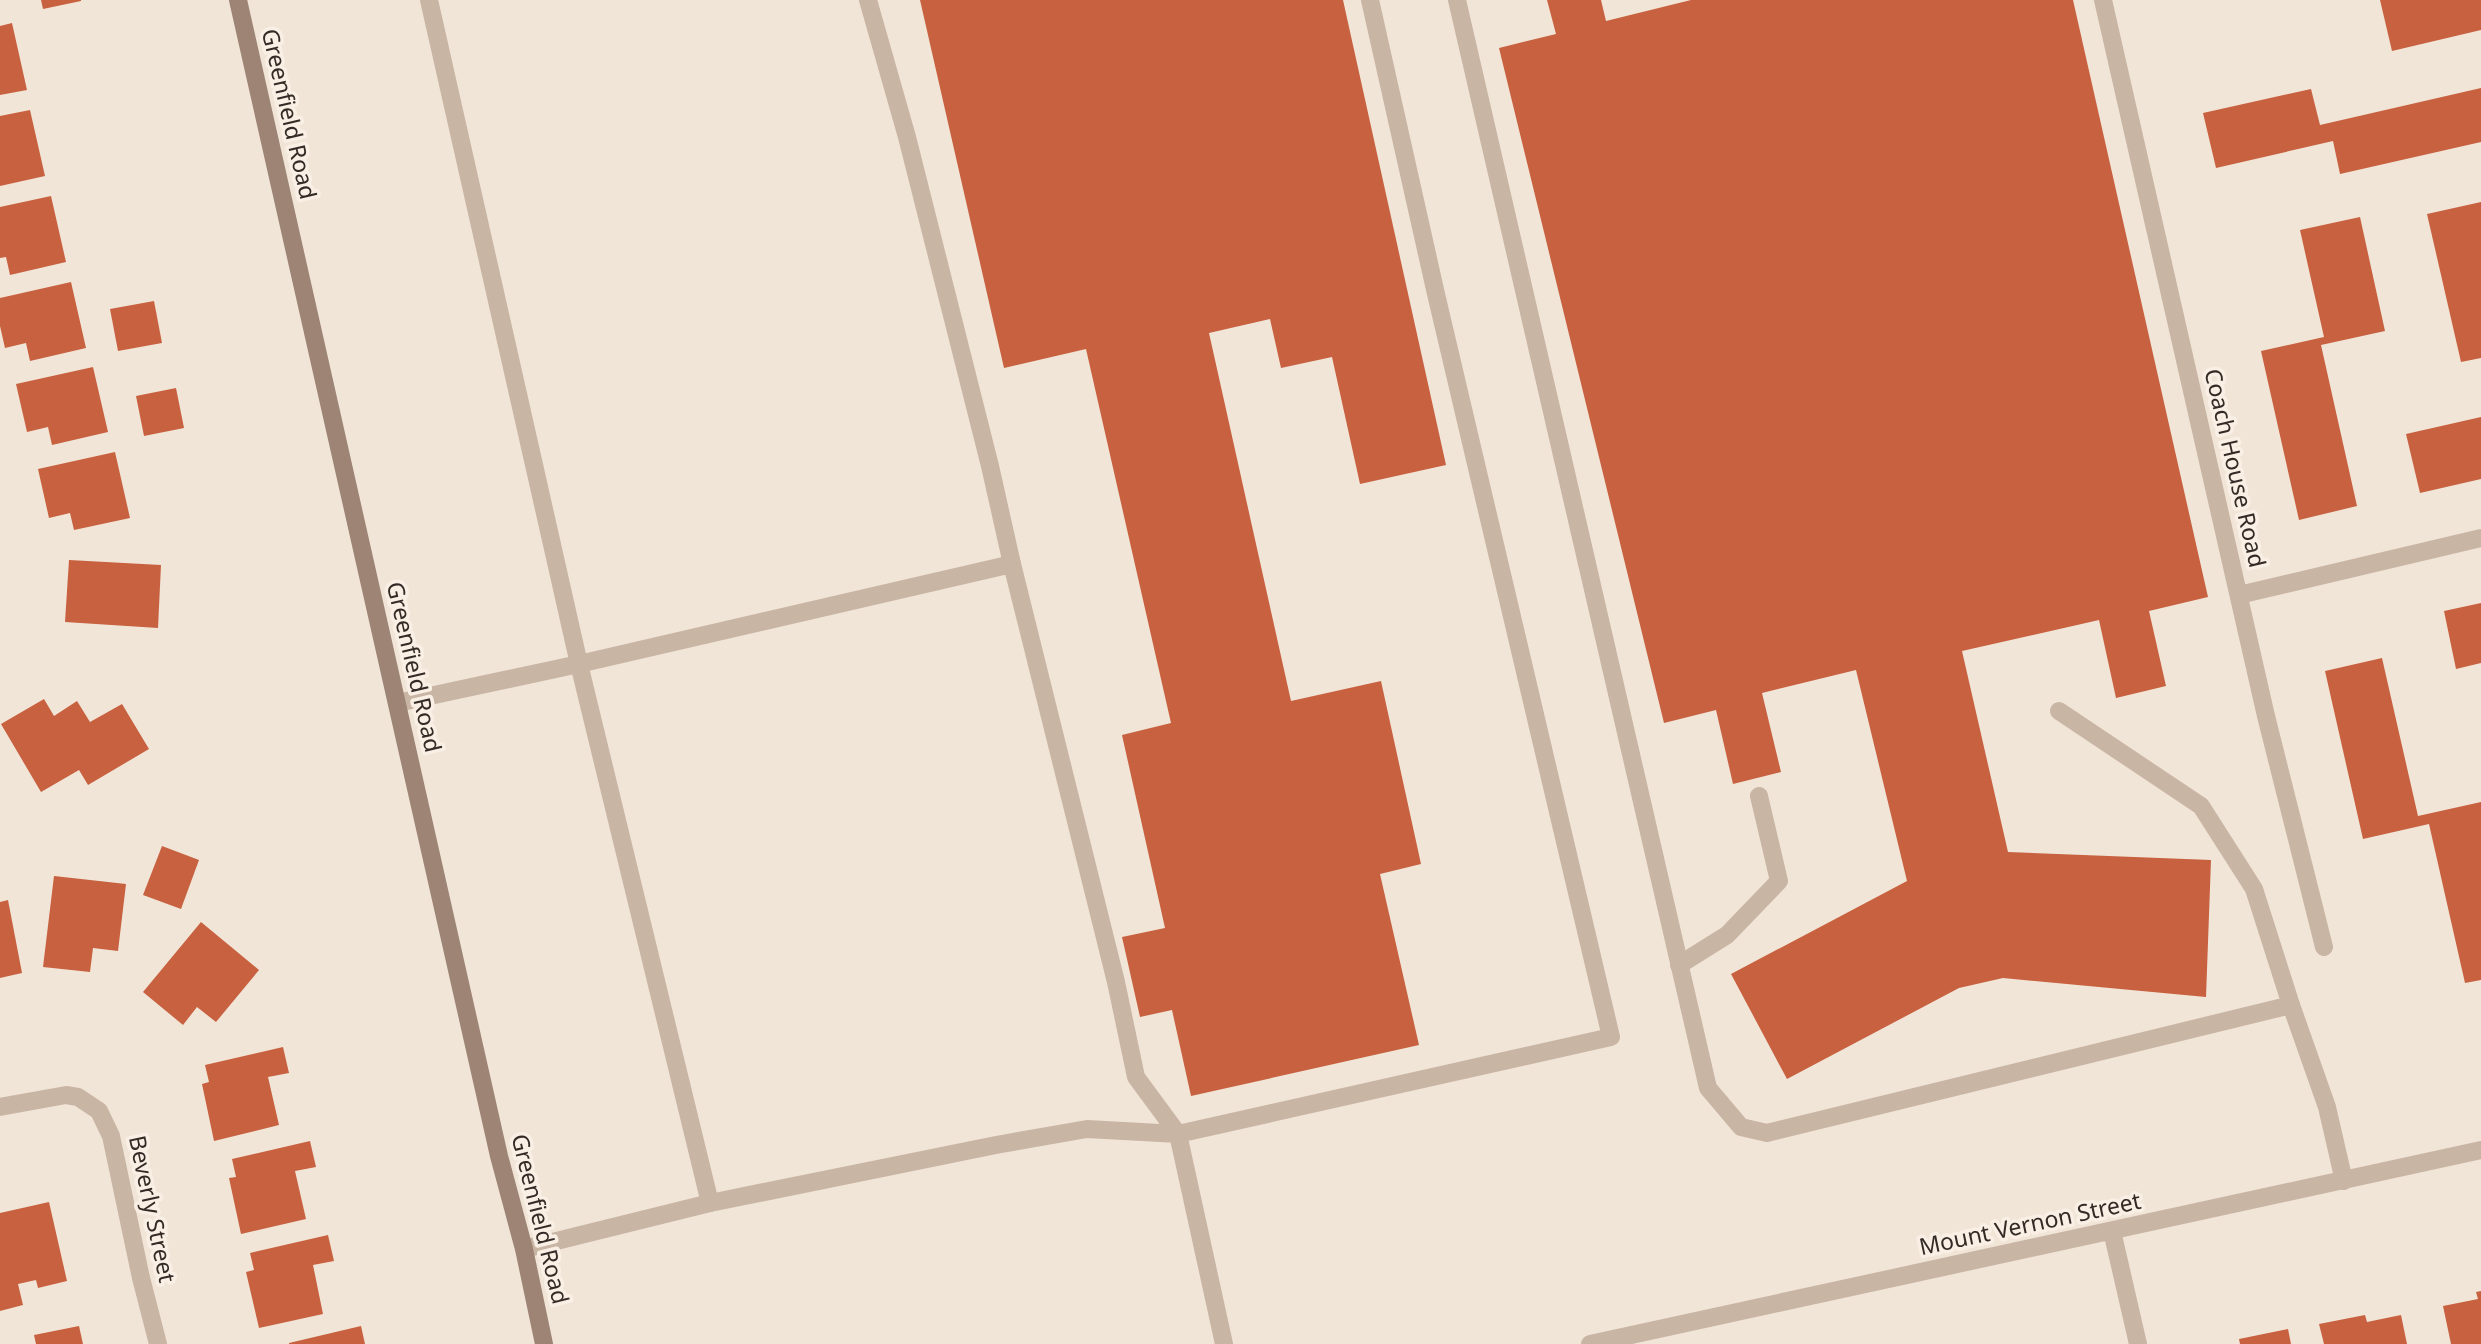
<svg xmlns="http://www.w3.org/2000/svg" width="2481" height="1344" font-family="'Noto Sans',sans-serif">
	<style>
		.building { fill: #c8613f }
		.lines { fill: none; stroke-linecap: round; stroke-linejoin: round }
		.service { stroke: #c9b5a4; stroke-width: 18 }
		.minor { stroke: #c9b5a4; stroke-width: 18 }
		.tertiary { stroke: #c9b5a4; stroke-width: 18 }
		.secondary { stroke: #9d8475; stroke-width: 18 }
		.labels { text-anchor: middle; stroke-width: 7; stroke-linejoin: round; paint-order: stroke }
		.street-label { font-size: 23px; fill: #342a26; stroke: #f9efe4 }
	</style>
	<rect width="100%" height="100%" fill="#f1e5d8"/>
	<g class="building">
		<path d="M 41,0 L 81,0 L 81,1 L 43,9 Z"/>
		<path d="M 920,0 L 1343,0 L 1446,465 L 1360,484 L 1332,357 L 1281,368 L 1270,319 L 1209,333 L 1291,701 L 1381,681 L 1421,864 L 1380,874 L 1419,1045 L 1191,1096 L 1172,1010 L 1140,1017 L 1122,937 L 1165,928 L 1122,735 L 1171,723 L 1086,349 L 1004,368 Z"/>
		<path d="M 1547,0 L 1601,0 L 1606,21 L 1691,0 L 2073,0 L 2208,597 L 2149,611 L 2166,686 L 2116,698 L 2099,620 L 1962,651 L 2008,852 L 2211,860 L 2206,997 L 2003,978 L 1959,988 L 1787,1079 L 1731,974 L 1907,881 L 1856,670 L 1762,693 L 1781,772 L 1733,784 L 1716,710 L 1664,723 L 1499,48 L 1556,34 Z"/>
		<path d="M 2380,0 L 2481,0 L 2481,30 L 2392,51 Z"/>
		<path d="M 12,23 L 27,90 L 0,95 L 0,26 Z"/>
		<path d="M 2481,88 L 2481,142 L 2340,174 L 2333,141 L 2216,168 L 2203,113 L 2311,89 L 2320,125 Z"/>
		<path d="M 30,110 L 45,176 L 0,186 L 0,116 Z"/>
		<path d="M 51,196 L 66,262 L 10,275 L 6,257 L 0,258 L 0,207 Z"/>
		<path d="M 2481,202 L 2481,358 L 2461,362 L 2427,214 Z"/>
		<path d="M 2360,217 L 2385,331 L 2321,345 L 2357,506 L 2299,520 L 2261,351 L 2324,337 L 2300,230 Z"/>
		<path d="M 71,282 L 86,348 L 30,361 L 26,343 L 5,348 L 0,326 L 0,298 Z"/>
		<path d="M 154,301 L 162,343 L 118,351 L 110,309 Z"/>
		<path d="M 93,367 L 108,432 L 52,445 L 48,427 L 27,432 L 16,384 Z"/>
		<path d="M 176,388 L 184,428 L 144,436 L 136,396 Z"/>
		<path d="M 2481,417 L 2481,479 L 2420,493 L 2406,434 Z"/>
		<path d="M 115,452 L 130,518 L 74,530 L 70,513 L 49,518 L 38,469 Z"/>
		<path d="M 69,560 L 161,565 L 158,628 L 65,622 Z"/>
		<path d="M 2481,603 L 2481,663 L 2456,669 L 2444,611 Z"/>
		<path d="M 2382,658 L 2418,816 L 2481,802 L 2481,980 L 2465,983 L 2429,824 L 2363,839 L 2325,671 Z"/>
		<path d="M 44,699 L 54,716 L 77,701 L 90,722 L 122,704 L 149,749 L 88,785 L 79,770 L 41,792 L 1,724 Z"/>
		<path d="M 162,846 L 199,860 L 181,909 L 143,895 Z"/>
		<path d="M 54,876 L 126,884 L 118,951 L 93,948 L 90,972 L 43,967 Z"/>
		<path d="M 8,900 L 22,973 L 0,978 L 0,902 Z"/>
		<path d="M 201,922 L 259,970 L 216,1022 L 197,1007 L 183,1025 L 143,992 Z"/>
		<path d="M 283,1047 L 289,1073 L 268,1077 L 279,1125 L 214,1141 L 202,1084 L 209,1082 L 205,1065 Z"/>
		<path d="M 310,1141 L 316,1167 L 295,1171 L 306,1219 L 241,1234 L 229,1178 L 236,1177 L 232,1159 Z"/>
		<path d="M 49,1202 L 67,1281 L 38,1288 L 36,1280 L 18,1284 L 23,1305 L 0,1311 L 0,1213 Z"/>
		<path d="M 328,1235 L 334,1261 L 313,1265 L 323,1314 L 259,1328 L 246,1272 L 254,1270 L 250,1253 Z"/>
		<path d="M 2481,1291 L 2481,1344 L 2451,1344 L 2443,1306 L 2478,1299 L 2476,1292 Z"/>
		<path d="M 2365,1315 L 2367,1322 L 2401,1315 L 2407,1344 L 2324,1344 L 2319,1324 Z"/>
		<path d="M 79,1326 L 83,1344 L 36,1344 L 34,1335 Z"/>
		<path d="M 361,1326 L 365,1344 L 289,1344 L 289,1343 Z"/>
		<path d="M 2288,1329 L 2291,1344 L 2240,1344 L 2239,1339 Z"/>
	</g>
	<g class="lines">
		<g class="service">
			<path d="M 429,0 L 579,664 L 710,1203"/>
			<path d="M 868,0 L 907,137 L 990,466 L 1012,564 L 1116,982 L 1136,1077 L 1178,1134 L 1611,1037 L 1436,294 L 1370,0"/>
			<path d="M 1457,0 L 1708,1088 L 1741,1127 L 1767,1133 L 2291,1005 L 2254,889 L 2201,806 L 2059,711"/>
			<path d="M 397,703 L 579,664 L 1012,564"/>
			<path d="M 1679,965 L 1727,935 L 1779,881 L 1759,796"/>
			<path d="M 2291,1005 L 2327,1107 L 2344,1181"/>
			<path d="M 524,1249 L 710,1203 L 996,1145 L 1087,1129 L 1178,1134 L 1224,1344"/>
		</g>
		<g class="minor">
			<path d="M 2103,0 L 2266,716 L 2324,947"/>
			<path d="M 2239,595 L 2481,538"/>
			<path d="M 0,1107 L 66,1095 L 78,1097 L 99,1111 L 111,1136 L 141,1278 L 158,1344"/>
			<path d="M 2112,1231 L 2138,1344"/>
		</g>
		<path class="tertiary" d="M 1590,1344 L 2481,1150"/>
		<path class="secondary" d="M 238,0 L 499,1156 L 524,1249 L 544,1344"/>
	</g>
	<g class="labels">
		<g class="street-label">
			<text transform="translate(289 114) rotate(77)" y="8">Greenfield Road</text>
			<text transform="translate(2235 468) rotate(77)" y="8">Coach House Road</text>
			<text transform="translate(414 667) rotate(77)" y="8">Greenfield Road</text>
			<text transform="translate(152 1209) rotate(78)" y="8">Beverly Street</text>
			<text transform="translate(540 1219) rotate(76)" y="8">Greenfield Road</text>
			<text transform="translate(2030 1224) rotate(-12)" y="8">Mount Vernon Street</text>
		</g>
	</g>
</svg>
